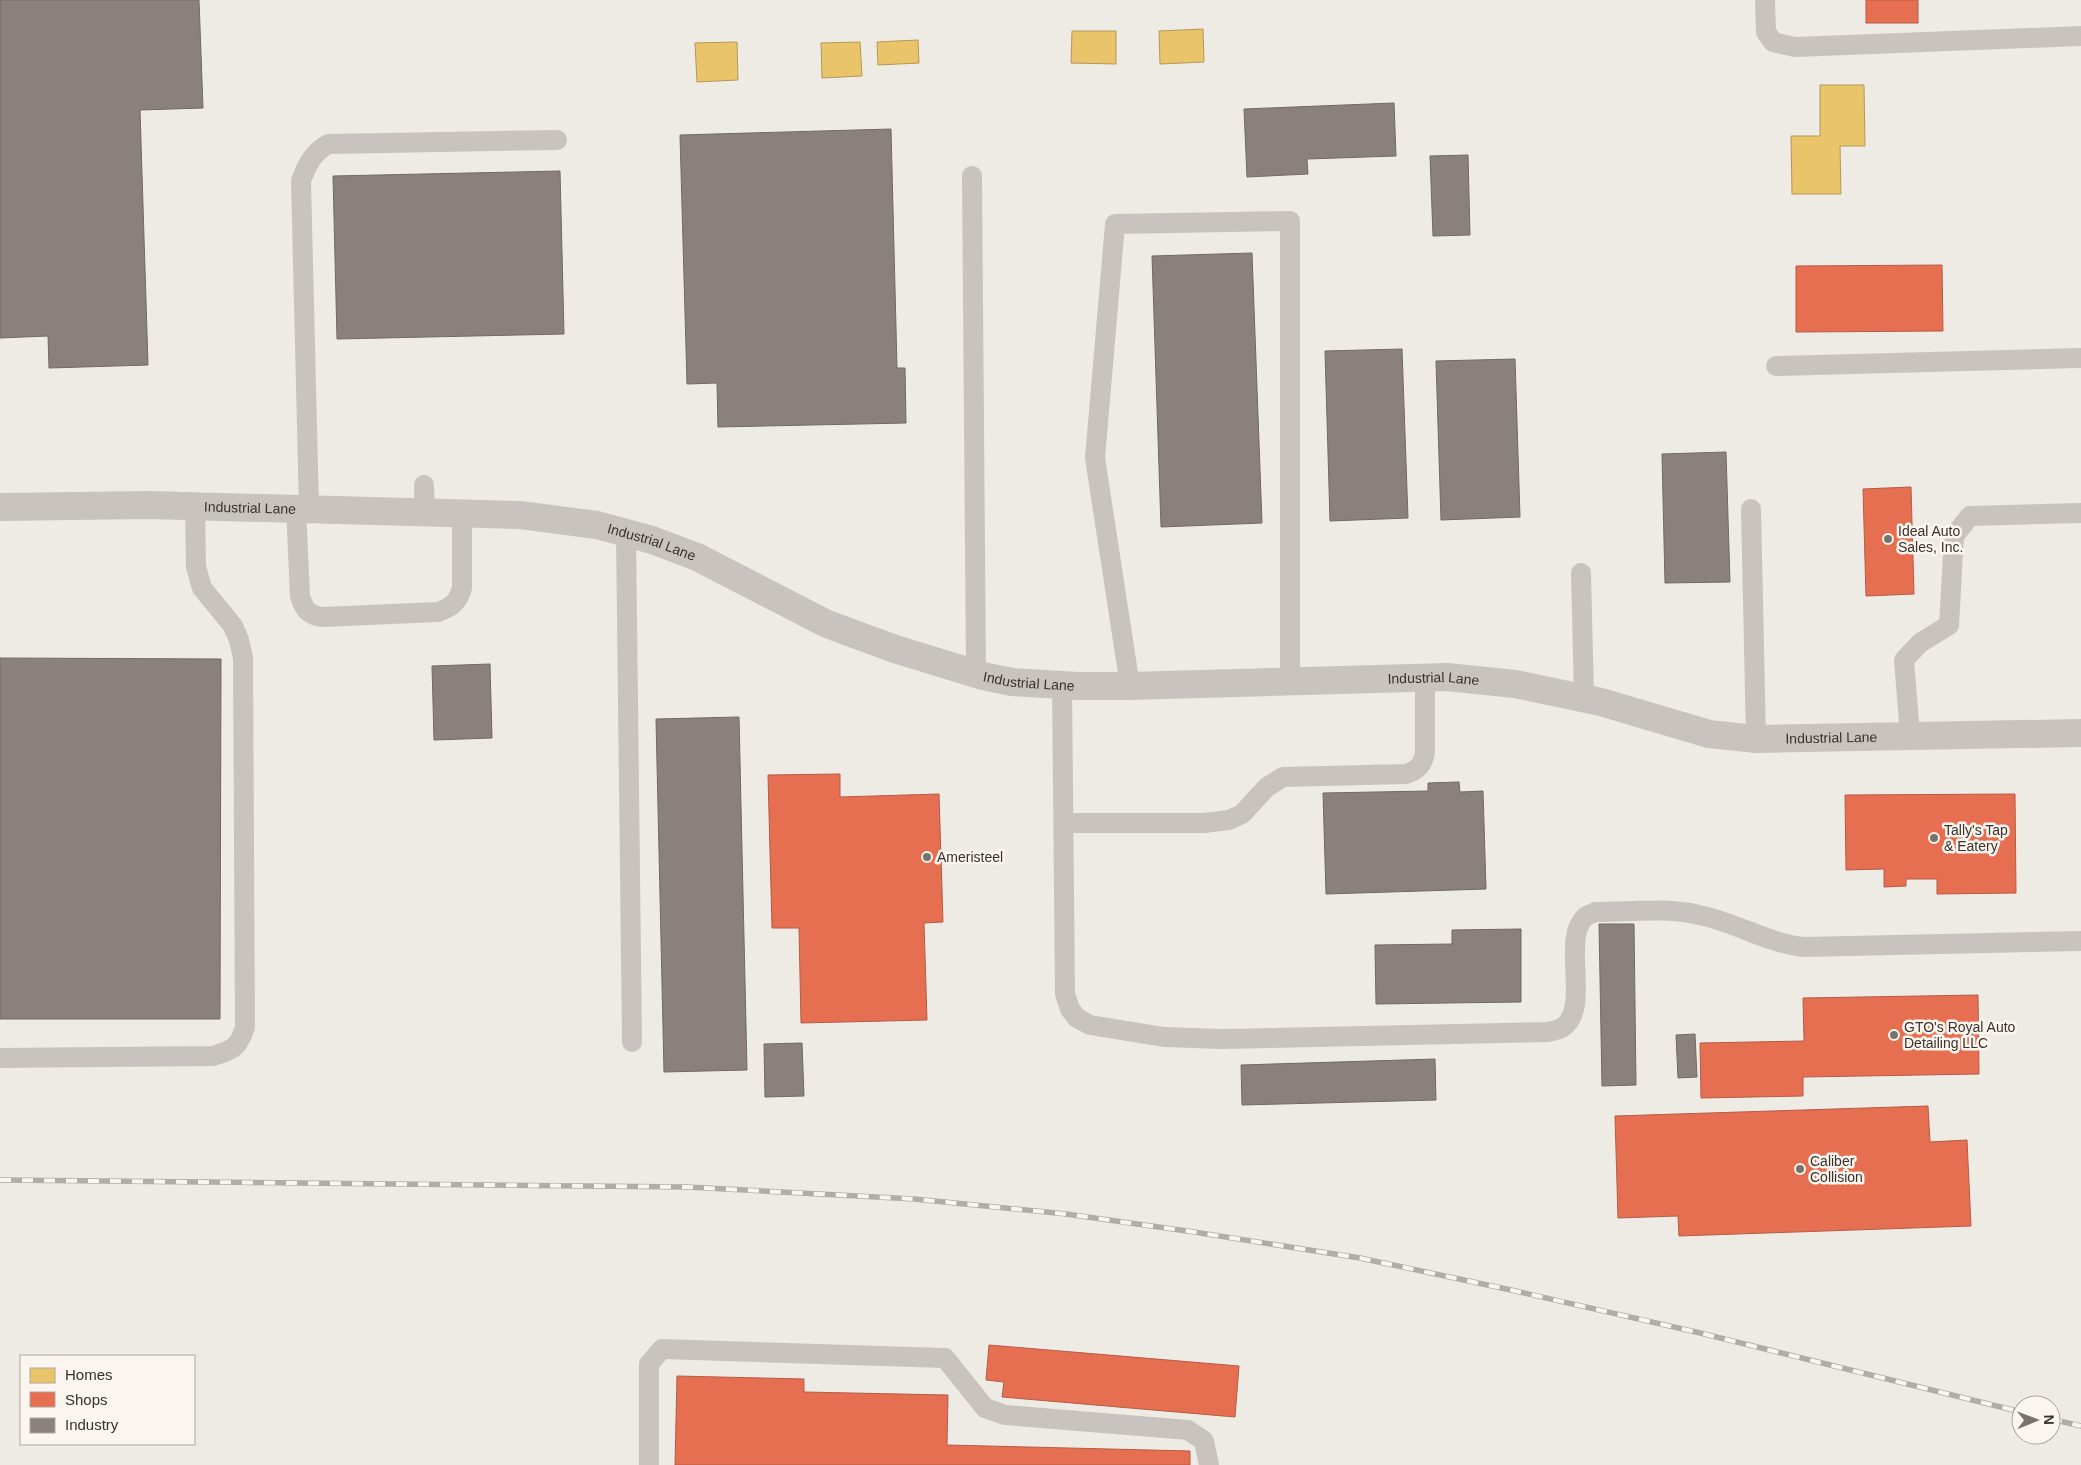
<svg xmlns="http://www.w3.org/2000/svg" width="2081" height="1465" font-family="Arial,sans-serif">
	<style>
		.homes { fill: #e9c46a; stroke: #b49857 }
		.shops { fill: #e76f51; stroke: #b35c46 }
		.industry { fill: #8a817c; stroke: #726964 }
		.lines { fill: none; stroke-linecap: round; stroke-linejoin: round }
		.service { stroke: #c8c3be; stroke-width: 20 }
		.minor { stroke: #c8c3be; stroke-width: 28 }
		.rail-casing { stroke: #b0aca8; stroke-width: 5.5 }
		.rail { stroke: #faf5ee; stroke-width: 4; stroke-dasharray: 11; stroke-linecap: butt }
		.poi-dot { fill: #78726d; stroke: #faf5ee; stroke-width: 2 }
		.labels { text-anchor: middle; stroke-width: 5; stroke-linejoin: round; paint-order: stroke }
		.street-label { font-size: 14px; fill: #39312c; stroke: #faf5ee }
		.poi-label { font-size: 14px; fill: #39312c; stroke: #faf5ee; text-anchor: start }
	</style>
	<rect width="100%" height="100%" fill="#eeebe5"/>
	<g class="homes">
		<path d="M 1203,29 L 1204,62 L 1160,64 L 1159,31 Z"/>
		<path d="M 1072,31 L 1116,31 L 1116,64 L 1071,63 Z"/>
		<path d="M 918,40 L 919,63 L 878,65 L 877,42 Z"/>
		<path d="M 737,42 L 738,80 L 697,82 L 695,43 Z"/>
		<path d="M 860,42 L 862,76 L 822,78 L 821,43 Z"/>
		<path d="M 1820,85 L 1864,85 L 1865,146 L 1840,146 L 1841,194 L 1792,194 L 1791,136 L 1820,136 Z"/>
	</g>
	<g class="shops">
		<rect x="1866" y="0" width="52" height="23"/>
		<path d="M 1942,265 L 1943,331 L 1796,332 L 1796,266 Z"/>
		<path d="M 1911,487 L 1914,594 L 1866,596 L 1863,489 Z"/>
		<path d="M 840,774 L 840,797 L 939,794 L 943,922 L 924,923 L 927,1020 L 801,1023 L 799,928 L 772,928 L 768,775 Z"/>
		<path d="M 2015,794 L 2016,893 L 1937,894 L 1937,879 L 1906,879 L 1906,886 L 1884,887 L 1884,869 L 1846,870 L 1845,795 Z"/>
		<path d="M 1978,995 L 1979,1074 L 1803,1077 L 1803,1096 L 1701,1098 L 1700,1043 L 1804,1041 L 1803,998 Z"/>
		<path d="M 1928,1106 L 1930,1142 L 1967,1140 L 1971,1226 L 1679,1236 L 1678,1216 L 1618,1218 L 1615,1116 Z"/>
		<path d="M 989,1345 L 1239,1366 L 1235,1417 L 1002,1397 L 1004,1382 L 986,1380 Z"/>
		<path d="M 677,1376 L 804,1379 L 804,1392 L 948,1395 L 947,1445 L 1190,1451 L 1190,1465 L 675,1465 Z"/>
	</g>
	<g class="industry">
		<path d="M 0,0 L 199,0 L 203,108 L 140,110 L 148,365 L 49,368 L 48,336 L 0,338 Z"/>
		<path d="M 1394,103 L 1396,156 L 1307,159 L 1308,174 L 1247,177 L 1244,109 Z"/>
		<path d="M 891,129 L 897,368 L 905,368 L 906,423 L 718,427 L 717,383 L 687,384 L 680,135 Z"/>
		<path d="M 1468,155 L 1470,235 L 1433,236 L 1430,156 Z"/>
		<path d="M 560,171 L 564,334 L 337,339 L 333,176 Z"/>
		<path d="M 1252,253 L 1262,523 L 1161,527 L 1152,256 Z"/>
		<path d="M 1402,349 L 1408,518 L 1330,521 L 1325,351 Z"/>
		<path d="M 1515,359 L 1520,517 L 1441,520 L 1436,361 Z"/>
		<path d="M 1726,452 L 1730,582 L 1665,583 L 1662,454 Z"/>
		<path d="M 0,658 L 221,659 L 220,1019 L 0,1019 Z"/>
		<path d="M 490,664 L 492,738 L 434,740 L 432,666 Z"/>
		<path d="M 739,717 L 747,1070 L 664,1072 L 656,719 Z"/>
		<path d="M 1459,782 L 1460,792 L 1483,791 L 1486,889 L 1326,894 L 1323,793 L 1428,791 L 1428,783 Z"/>
		<path d="M 1599,924 L 1634,924 L 1636,1085 L 1602,1086 Z"/>
		<path d="M 1521,929 L 1521,1002 L 1376,1004 L 1375,945 L 1452,944 L 1452,930 Z"/>
		<path d="M 1695,1034 L 1697,1077 L 1678,1078 L 1676,1035 Z"/>
		<path d="M 802,1043 L 804,1096 L 765,1097 L 764,1044 Z"/>
		<path d="M 1435,1059 L 1436,1100 L 1242,1105 L 1241,1065 Z"/>
	</g>
	<g class="lines">
		<g class="service">
			<path d="M 1765,0 L 1766,32 L 1773,42 L 1795,47 L 2081,36"/>
			<path d="M 972,176 L 976,673"/>
			<path d="M 1776,366 L 2081,358"/>
			<path d="M 424,485 L 425,512"/>
			<path d="M 296,508 L 300,596 C 304,610 309,615 322,617 L 438,612 C 452,607 458,602 462,588 L 462,513"/>
			<path d="M 309,509 L 301,181 C 307,164 313,153 328,144 L 557,140"/>
			<path d="M 1751,509 L 1756,739"/>
			<path d="M 626,533 L 632,1042"/>
			<path d="M 1581,573 L 1584,698"/>
			<path d="M 1062,685 L 1065,994 L 1070,1009 L 1077,1018 L 1090,1025 L 1164,1037 L 1222,1039 L 1548,1032 C 1552,1031 1559,1030 1563,1027 C 1591,1008 1561,939 1585,917 C 1587,915 1592,914 1595,912 C 1629,912 1666,907 1699,915 C 1735,922 1767,943 1803,947 L 2081,941"/>
			<path d="M 1130,686 L 1095,458 L 1115,224 L 1290,221 L 1290,682"/>
			<path d="M 1910,735 L 1904,660 L 1920,643 L 1949,625 L 1954,536 L 1970,516 L 2081,513"/>
			<path d="M 1064,823 L 1204,823 L 1229,820 L 1242,814 L 1267,787 L 1283,777 L 1406,774 C 1418,770 1423,765 1425,752 L 1425,678"/>
			<path d="M 0,1058 L 213,1056 C 233,1050 239,1047 245,1027 L 243,658 L 239,640 L 233,626 L 202,588 L 196,567 L 195,507"/>
			<path d="M 649,1465 L 649,1364 L 662,1349 L 945,1358 L 985,1408 L 1005,1415 L 1188,1430 L 1204,1441 L 1209,1465"/>
		</g>
		<path class="minor" id="s1" d="M 0,507 L 149,505 L 520,515 L 597,525 L 652,540 L 697,557 L 827,624 L 895,649 L 983,676 L 1012,682 L 1078,686 L 1130,686 L 1447,677 L 1515,684 L 1601,702 L 1709,734 L 1756,739 L 2081,733"/>
		<g class="rail-casing">
			<g id="rail">
				<path d="M 0,1180 L 687,1187 L 914,1199 L 1066,1214 L 1194,1232 L 1360,1258 L 1511,1290 L 1696,1332 L 2021,1412"/>
				<path d="M 2051,1419 L 2081,1426"/>
			</g>
		</g>
		<use href="#rail" class="rail"/>
	</g>
	<g class="poi-dot">
		<circle cx="1888" cy="539" r="5"/>
		<circle cx="1934" cy="838" r="5"/>
		<circle cx="927" cy="857" r="5"/>
		<circle cx="1894" cy="1035" r="5"/>
		<circle cx="1800" cy="1169" r="5"/>
	</g>
	<g class="labels">
		<g class="street-label">
			<text dy="5" stroke="none"><textPath href="#s1" startOffset="250">Industrial Lane</textPath></text>
			<text dy="5" stroke="none"><textPath href="#s1" startOffset="655">Industrial Lane</textPath></text>
			<text dy="5" stroke="none"><textPath href="#s1" startOffset="1060">Industrial Lane</textPath></text>
			<text dy="5" stroke="none"><textPath href="#s1" startOffset="1465">Industrial Lane</textPath></text>
			<text dy="5" stroke="none"><textPath href="#s1" startOffset="1870">Industrial Lane</textPath></text>
		</g>
		<g class="poi-label">
			<text x="1898" y="536">Ideal Auto<tspan x="1898" dy="16">Sales, Inc.</tspan></text>
			<text x="1944" y="835">Tally's Tap<tspan x="1944" dy="16">&amp; Eatery</tspan></text>
			<text x="937" y="862">Ameristeel</text>
			<text x="1904" y="1032">GTO's Royal Auto<tspan x="1904" dy="16">Detailing LLC</tspan></text>
			<text x="1810" y="1166">Caliber<tspan x="1810" dy="16">Collision</tspan></text>
		</g>
	</g>
	<rect x="20" y="1355" width="175" height="90" fill="#faf5ee" stroke="#ada7a0"/>
	<rect x="30" y="1368" width="25" height="15" fill="#e9c46a" stroke="#ada7a0"/>
	<text x="65" y="1380" font-size="15" fill="#39312c">Homes</text>
	<rect x="30" y="1392" width="25" height="15" fill="#e76f51" stroke="#ada7a0"/>
	<text x="65" y="1405" font-size="15" fill="#39312c">Shops</text>
	<rect x="30" y="1418" width="25" height="15" fill="#8a817c" stroke="#ada7a0"/>
	<text x="65" y="1430" font-size="15" fill="#39312c">Industry</text>
	<g transform="translate(2036 1420) rotate(89)"><circle r="24" fill="#faf5ee" stroke="#ada7a0"/>
	<path d="M0-4L9 19L0 12L-9 19Z" fill="#78726d"/>
	<text y="-8" font-size="14" font-weight="bold" text-anchor="middle" fill="#39312c">N</text>
	</g>
</svg>
